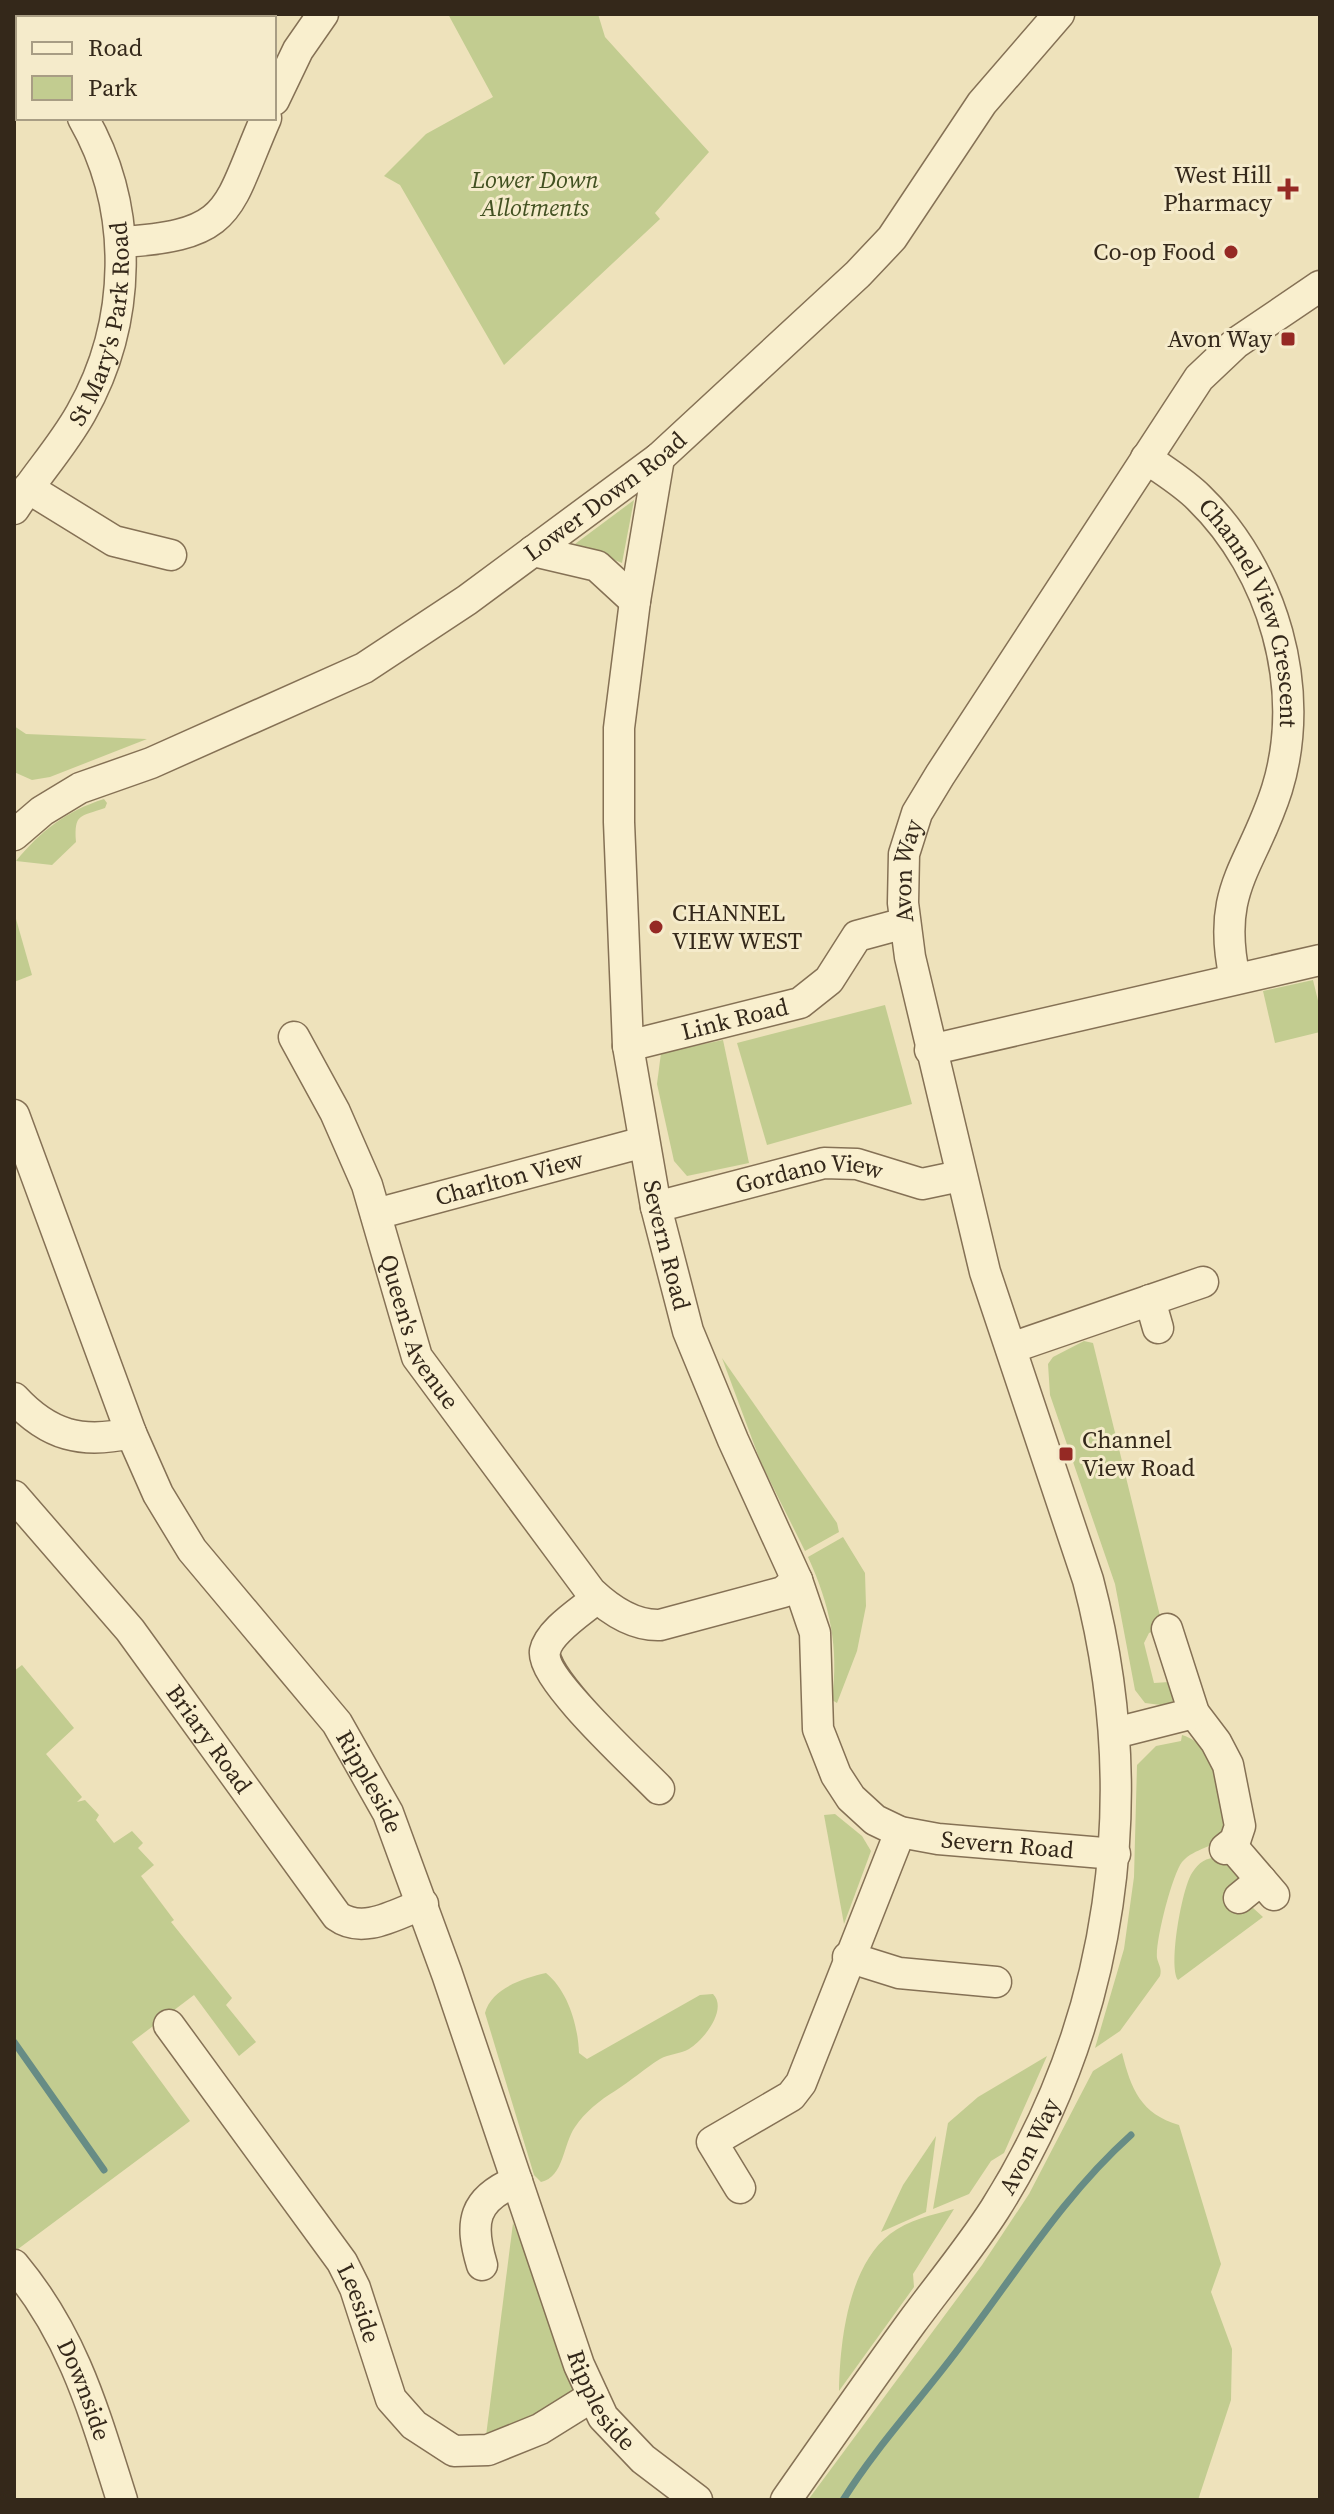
<svg xmlns="http://www.w3.org/2000/svg" width="1334" height="2514" font-family="'Source Serif 4',serif">
	<style>
		.green { fill: #c2cc90 }
		.lines { fill: none; stroke-linecap: round; stroke-linejoin: round }
		.stream { stroke: #678c85; stroke-width: 7 }
		.minor-casing { stroke: #857155; stroke-width: 33 }
		.minor { stroke: #f9efce; stroke-width: 30 }
		.poi-dot { fill: #952924; stroke: #f5ebcb; stroke-width: 3 }
		.labels { text-anchor: middle; stroke-width: 6; stroke-linejoin: round; paint-order: stroke }
		.poi-label { font-size: 24px; fill: #34281a; stroke: #f5ebcb; text-anchor: end }
		.park-label { font-size: 24px; font-style: italic; fill: #425121; stroke: #f5ebcb }
		.street-label { font-size: 24px; fill: #34281a; stroke: #f5ebcb }
	</style>
	<rect width="100%" height="100%" fill="#eee2bb"/>
	<g class="green">
		<path d="M 448,14 L 598,14 L 605,37 L 709,152 L 655,213 L 660,219 L 504,365 L 400,185 L 384,176 L 426,134 L 493,97 Z"/>
		<path d="M 634,500 L 622,563 L 575,544 Z"/>
		<path d="M 14,726 L 26,734 L 147,739 L 50,777 L 32,780 L 14,772 Z"/>
		<path d="M 104,799 L 107,803 L 105,808 C 80,817 74,813 76,842 L 52,865 L 16,861 C 41,831 66,811 104,799 Z"/>
		<path d="M 14,912 L 32,975 L 14,982 Z"/>
		<path d="M 1313,980 L 1320,1009 L 1320,1032 L 1275,1043 L 1263,991 Z"/>
		<path d="M 885,1005 L 912,1104 L 767,1145 L 737,1043 Z"/>
		<path d="M 723,1040 L 749,1163 L 687,1176 L 674,1161 L 657,1084 L 661,1053 Z"/>
		<path d="M 1084,1341 L 1093,1343 L 1161,1620 L 1159,1629 L 1149,1633 L 1144,1643 L 1154,1683 L 1169,1682 L 1178,1695 L 1169,1706 L 1145,1703 L 1135,1690 L 1115,1584 L 1050,1395 L 1048,1364 L 1053,1357 Z"/>
		<path d="M 722,1358 L 837,1523 L 839,1532 L 805,1551 L 761,1463 Z"/>
		<path d="M 843,1537 L 865,1573 L 866,1606 L 857,1651 L 837,1703 L 832,1700 C 839,1647 830,1605 808,1557 Z"/>
		<path d="M 22,1665 L 74,1728 L 46,1754 L 82,1797 L 77,1802 L 85,1800 L 99,1815 L 96,1820 L 114,1843 L 132,1831 L 143,1843 L 138,1848 L 154,1865 L 141,1876 L 174,1920 L 171,1922 L 232,1998 L 226,2005 L 256,2042 L 239,2056 L 194,1995 L 132,2042 L 190,2121 L 14,2252 L 14,1671 Z"/>
		<path d="M 1182,1735 C 1221,1747 1220,1797 1226,1832 C 1215,1849 1195,1847 1182,1862 C 1172,1875 1155,1942 1157,1958 C 1159,1966 1162,1968 1160,1976 L 1120,2031 L 1095,2048 L 1124,1949 L 1134,1877 L 1137,1765 L 1156,1746 L 1181,1741 Z"/>
		<path d="M 835,1814 L 862,1836 L 871,1851 L 844,1924 L 824,1815 Z"/>
		<path d="M 1218,1857 L 1239,1873 L 1252,1907 L 1263,1917 L 1178,1980 C 1168,1966 1182,1888 1192,1873 C 1199,1862 1206,1858 1218,1857 Z"/>
		<path d="M 546,1973 C 568,1991 578,2025 579,2053 L 587,2059 L 700,1995 L 713,1994 C 728,2009 704,2040 689,2049 C 680,2054 669,2054 660,2059 C 645,2068 631,2081 615,2091 C 600,2100 585,2112 575,2127 C 563,2144 564,2177 541,2182 L 534,2175 L 485,2013 C 491,1989 523,1978 546,1973 Z"/>
		<path d="M 1122,2053 C 1131,2089 1141,2114 1179,2125 L 1221,2264 L 1211,2292 L 1232,2349 L 1231,2400 L 1198,2500 L 808,2500 L 982,2265 L 1029,2194 L 1093,2071 Z"/>
		<path d="M 1047,2056 L 1004,2153 L 991,2161 L 969,2194 L 933,2209 L 948,2123 L 978,2097 Z"/>
		<path d="M 936,2136 L 926,2212 L 881,2232 L 903,2185 Z"/>
		<path d="M 954,2209 L 913,2274 L 914,2287 L 839,2391 C 840,2341 848,2267 890,2234 C 908,2220 932,2215 954,2209 Z"/>
		<path d="M 513,2223 L 582,2392 L 486,2436 Z"/>
	</g>
	<g class="lines">
		<g class="stream">
			<path d="M 14,2042 L 104,2170"/>
			<path d="M 843,2500 C 878,2444 923,2397 962,2344 C 1017,2272 1063,2196 1131,2135"/>
		</g>
		<g class="minor-casing">
			<g id="minor">
				<path d="M 68,14 L 72,18"/>
				<path d="M 14,35 L 18,39"/>
				<path d="M 14,69 L 18,65"/>
				<path d="M 274,100 L 298,50 L 323,14"/>
				<path d="M 122,242 C 235,235 226,209 266,118"/>
				<path id="s1" d="M 659,458 L 635,601 L 619,728 L 619,822 L 628,1046 L 656,1207 L 688,1331 L 733,1440 L 797,1580 L 815,1633 L 818,1729 L 836,1775 L 851,1798 L 875,1820 L 900,1832 L 938,1839 L 1115,1854"/>
				<path id="s2" d="M 1146,458 C 1164,471 1183,482 1199,498 C 1273,570 1308,689 1277,789 C 1252,868 1215,888 1235,979"/>
				<path d="M 28,488 L 114,541 L 171,555"/>
				<path id="s3" d="M 14,509 C 35,476 62,447 81,413 C 132,323 135,209 83,118"/>
				<path d="M 533,551 L 597,566 L 635,601"/>
				<path id="s4" d="M 14,835 L 42,811 L 80,788 L 151,763 L 364,668 L 467,600 L 659,458 L 858,274 L 892,238 L 982,103 L 1059,14"/>
				<path id="s5" d="M 294,1037 L 335,1112 L 367,1185 L 417,1357 L 591,1592 C 610,1610 633,1626 660,1625 L 783,1592 L 797,1580"/>
				<path id="s6" d="M 628,1046 L 800,1003 L 829,980 L 857,936 L 905,923"/>
				<path d="M 930,1050 L 1320,960"/>
				<path id="s7" d="M 14,1115 L 131,1433 L 158,1494 L 192,1550 L 337,1723 L 388,1813 L 447,1974 L 579,2365 L 603,2417 L 643,2459 L 697,2500"/>
				<path id="s8" d="M 656,1207 L 824,1163 L 857,1164 L 922,1184 L 960,1176"/>
				<path id="s9" d="M 376,1214 L 644,1142"/>
				<path d="M 1150,1300 L 1158,1328"/>
				<path d="M 1011,1348 L 1203,1282"/>
				<path d="M 14,1398 C 49,1436 82,1444 131,1433"/>
				<path id="s10" d="M 14,1496 L 130,1630 L 337,1916 C 363,1935 396,1914 423,1904"/>
				<path d="M 597,1598 C 582,1611 549,1631 545,1651 C 540,1678 637,1766 659,1789"/>
				<path d="M 1167,1629 L 1194,1713 L 1216,1742 L 1228,1765 L 1240,1826 L 1235,1841 L 1225,1849"/>
				<path d="M 1115,1733 L 1194,1713"/>
				<path d="M 1231,1845 L 1274,1895"/>
				<path d="M 1239,1898 L 1261,1880"/>
				<path d="M 848,1957 L 899,1973 L 996,1982"/>
				<path id="s11" d="M 169,2025 L 342,2262 L 355,2288 L 391,2399 L 414,2425 L 454,2451 L 488,2450 L 540,2429 L 593,2396"/>
				<path d="M 740,2188 L 712,2142 L 791,2096 L 801,2083 L 900,1832"/>
				<path id="s12" d="M 14,2265 C 74,2337 94,2412 122,2500"/>
				<path d="M 482,2265 C 469,2222 473,2199 517,2181"/>
				<path id="s13" d="M 786,2500 C 828,2440 869,2381 912,2322 C 940,2284 970,2248 995,2209 C 1114,2020 1145,1796 1088,1580 L 985,1272 L 910,957 L 903,903 L 904,854 L 917,813 L 940,775 L 1199,378 L 1236,343 L 1320,286"/>
			</g>
		</g>
		<use href="#minor" class="minor"/>
	</g>
	<g class="poi-dot">
		<path d="M1284 177h8v8h8v8h-8v8h-8v-8h-8v-8h8z"/>
		<circle cx="1231" cy="252" r="8"/>
		<rect x="1280" y="331" width="16" height="16" rx="4"/>
		<circle cx="656" cy="927" r="8"/>
		<rect x="1058" y="1446" width="16" height="16" rx="4"/>
	</g>
	<g class="labels">
		<g class="poi-label">
			<text x="1272" y="183">West Hill<tspan x="1272" dy="28">Pharmacy</tspan></text>
			<text x="1215" y="260">Co-op Food</text>
			<text x="1272" y="347">Avon Way</text>
			<text x="672" y="921" text-anchor="start">CHANNEL<tspan x="672" dy="28">VIEW WEST</tspan></text>
			<text x="1082" y="1448" text-anchor="start">Channel<tspan x="1082" dy="28">View Road</tspan></text>
		</g>
		<g class="park-label">
			<text x="535" y="188">Lower Down<tspan x="535" dy="28">Allotments</tspan></text>
		</g>
		<g class="street-label">
			<text dy="8" stroke="none"><textPath href="#s3" startOffset="210">St Mary's Park Road</textPath></text>
			<text dy="8" stroke="none"><textPath href="#s4" startOffset="686">Lower Down Road</textPath></text>
			<text dy="8" stroke="none"><textPath href="#s2" startOffset="196">Channel View Crescent</textPath></text>
			<text dy="8" stroke="none"><textPath href="#s13" startOffset="1748">Avon Way</textPath></text>
			<text dy="8" stroke="none"><textPath href="#s6" startOffset="110">Link Road</textPath></text>
			<text dy="8" stroke="none"><textPath href="#s9" startOffset="138">Charlton View</textPath></text>
			<text dy="8" stroke="none"><textPath href="#s8" startOffset="158">Gordano View</textPath></text>
			<text dy="8" stroke="none"><textPath href="#s1" startOffset="794">Severn Road</textPath></text>
			<text dy="8" stroke="none"><textPath href="#s5" startOffset="322">Queen's Avenue</textPath></text>
			<text dy="8" stroke="none"><textPath href="#s10" startOffset="312">Briary Road</textPath></text>
			<text dy="8" stroke="none"><textPath href="#s7" startOffset="764">Rippleside</textPath></text>
			<text dy="8" stroke="none"><textPath href="#s1" startOffset="1552">Severn Road</textPath></text>
			<text dy="8" stroke="none"><textPath href="#s13" startOffset="430">Avon Way</textPath></text>
			<text dy="8" stroke="none"><textPath href="#s11" startOffset="338">Leeside</textPath></text>
			<text dy="8" stroke="none"><textPath href="#s12" startOffset="144">Downside</textPath></text>
			<text dy="8" stroke="none"><textPath href="#s7" startOffset="1426">Rippleside</textPath></text>
		</g>
	</g>
	<rect width="1334" height="2514" fill="none" stroke="#34281a" stroke-width="32"/>
	<rect x="16" y="16" width="260" height="104" fill="#f5ebcb" stroke="#a89d84" stroke-width="2"/>
	<rect x="32" y="42" width="40" height="12" fill="#f9efce" stroke="#a89d84" stroke-width="2"/>
	<text x="88" y="56" font-size="24" fill="#34281a">Road</text>
	<rect x="32" y="76" width="40" height="24" fill="#c2cc90" stroke="#a89d84" stroke-width="2"/>
	<text x="88" y="96" font-size="24" fill="#34281a">Park</text>
</svg>
